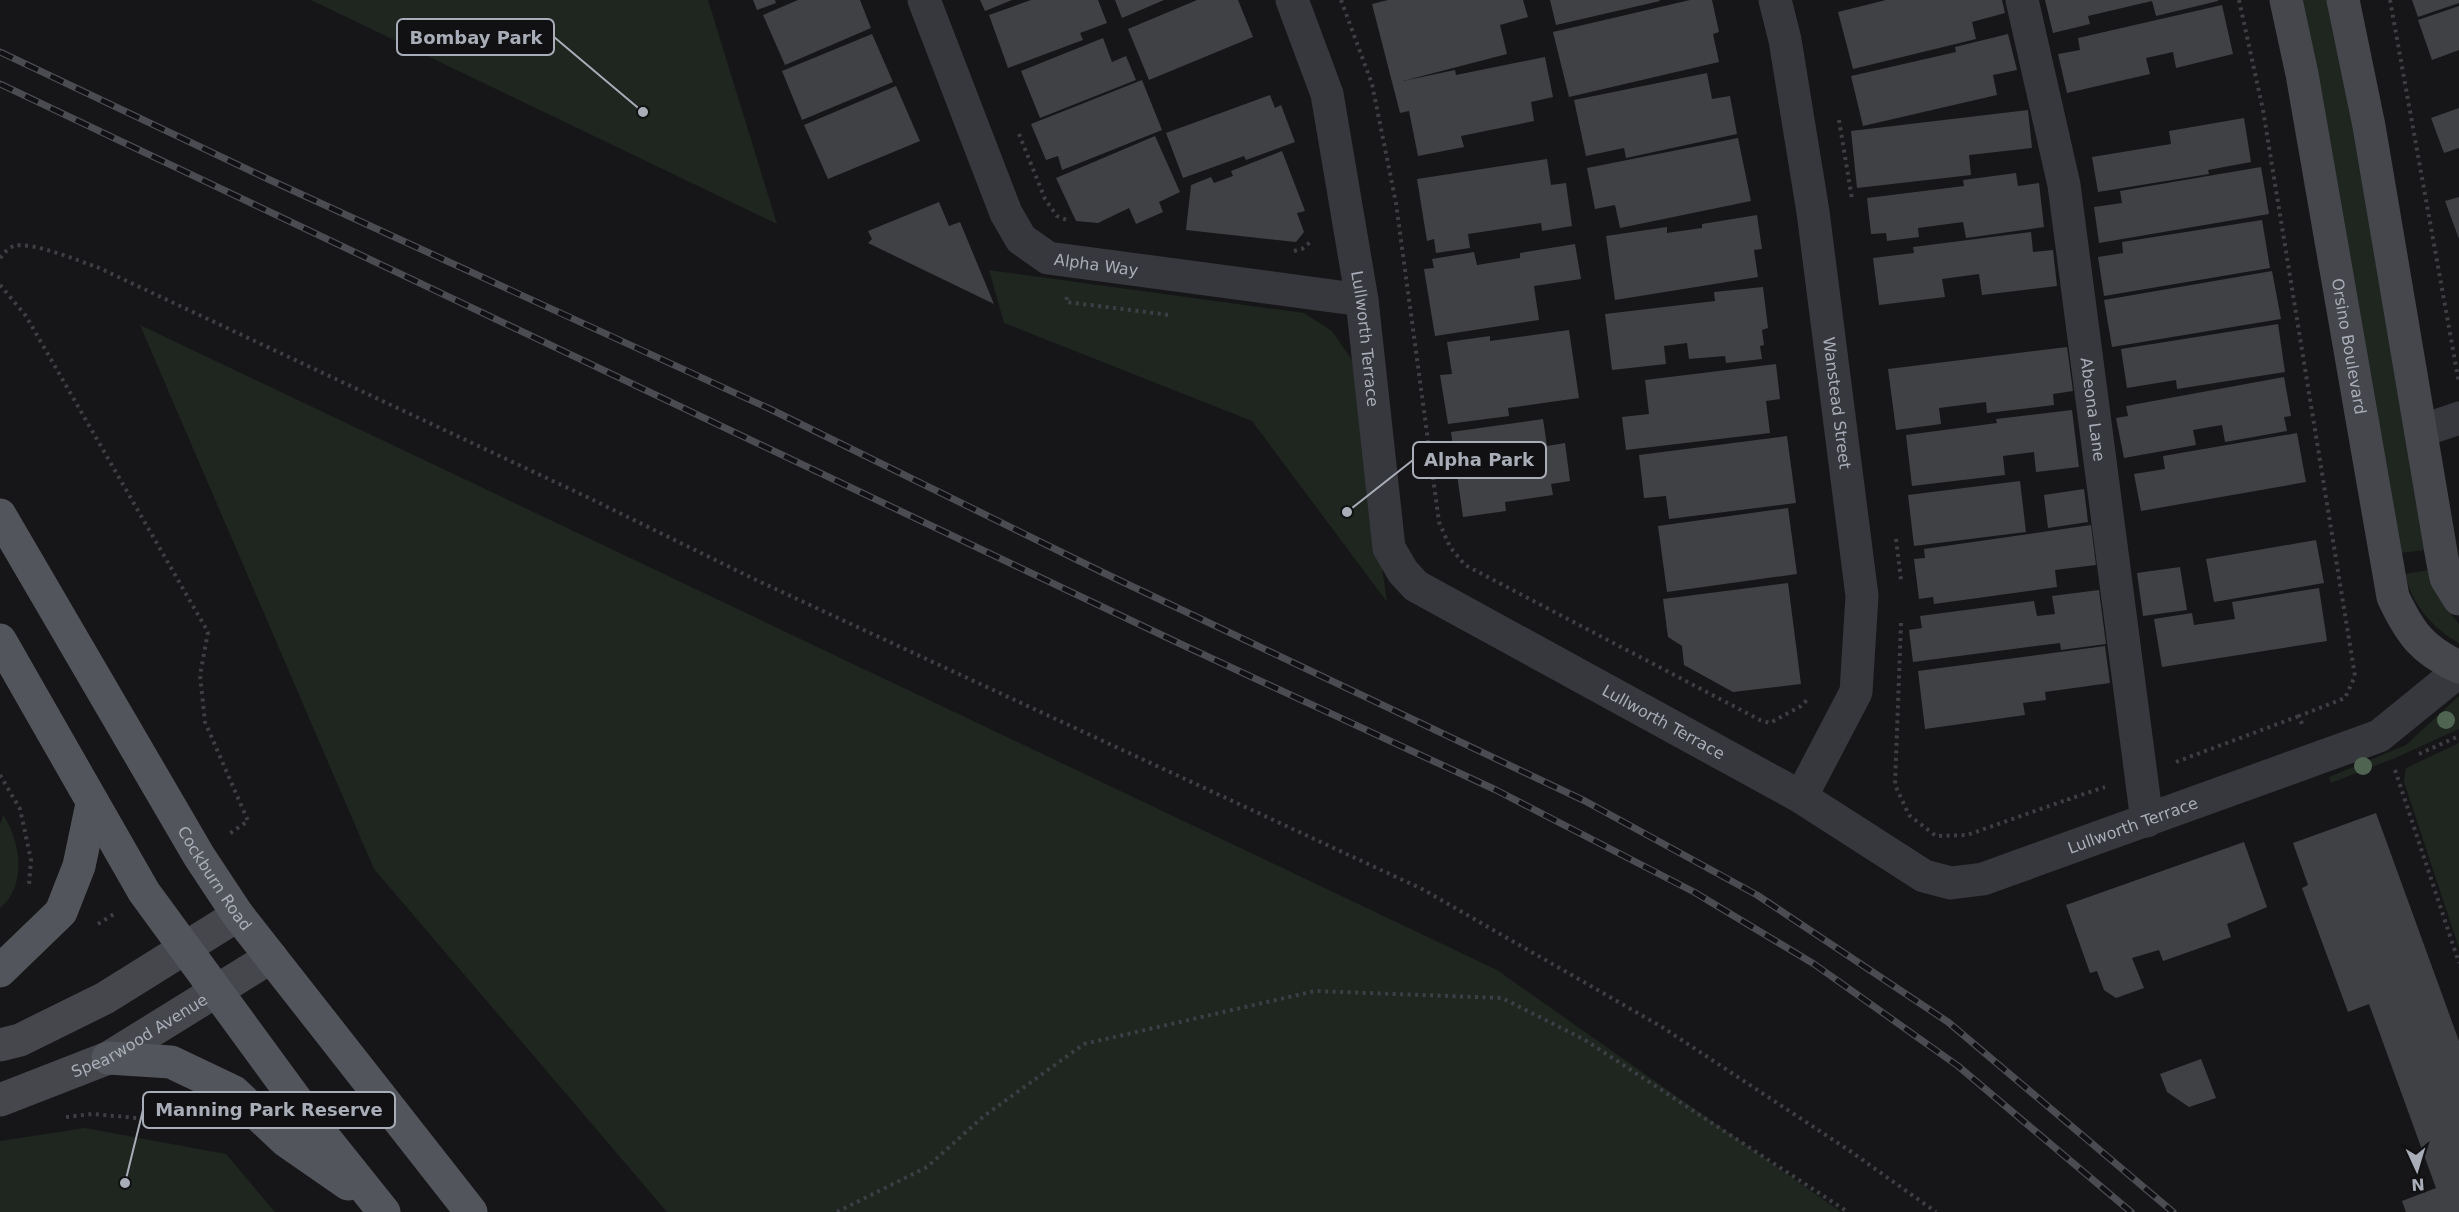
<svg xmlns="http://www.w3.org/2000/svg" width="2459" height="1212" font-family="'DejaVu Sans',sans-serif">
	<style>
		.green { fill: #1e261f }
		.building { fill: #404145 }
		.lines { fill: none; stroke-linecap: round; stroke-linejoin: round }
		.path { stroke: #3d3f44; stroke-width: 4; stroke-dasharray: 3 4.5; stroke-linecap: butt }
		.minor { stroke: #37383d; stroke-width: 33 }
		.secondary { stroke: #45474d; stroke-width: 33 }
		.primary { stroke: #53555c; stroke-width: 33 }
		.rail-casing { stroke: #4a4c52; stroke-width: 7 }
		.rail { stroke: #111113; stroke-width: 4.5; stroke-dasharray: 14; stroke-linecap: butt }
		.tree { fill: #506452 }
		.labels { text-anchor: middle; stroke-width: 5; stroke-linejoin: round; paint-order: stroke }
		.street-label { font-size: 16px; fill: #a8adb8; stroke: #111113 }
		.leader { fill: none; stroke: #a8adb8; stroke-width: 2 }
		.callout-dot { fill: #a8adb8; stroke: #111113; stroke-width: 2 }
		.callout { fill: #111113; stroke: #a8adb8; stroke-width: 2 }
		.callout-label { font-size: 18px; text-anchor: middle; font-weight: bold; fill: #a8adb8 }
	</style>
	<rect width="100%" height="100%" fill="#161618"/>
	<g class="green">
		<path d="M 311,0 L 708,0 L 777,224 Z"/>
		<path d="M 2301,0 L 2328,0 L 2358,147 L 2426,550 L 2400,553 Z"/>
		<path d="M 989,270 L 1304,313 L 1332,331 L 1352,360 L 1387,602 L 1252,421 L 1004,323 Z"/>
		<path d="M 140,325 L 1497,970 L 1841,1212 L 667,1212 L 374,869 Z"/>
		<path d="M 2429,570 L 2442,603 L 2459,624 L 2459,643 C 2432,628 2412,604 2405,574 Z"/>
		<path d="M 2459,696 L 2459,729 L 2395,758 L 2331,783 L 2329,777 L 2406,745 Z"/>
		<path d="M 2459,743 L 2459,948 L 2404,782 L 2406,768 Z"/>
		<path d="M 3,815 C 21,841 27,886 0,908 L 0,825 Z"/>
		<path d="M 85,1128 L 226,1154 L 275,1212 L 0,1212 L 0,1141 Z"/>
	</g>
	<g class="building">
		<path d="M 753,0 L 775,0 L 776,3 L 757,10 Z"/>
		<path d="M 798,0 L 860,0 L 871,28 L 785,65 L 763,15 Z"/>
		<path d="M 980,0 L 1012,0 L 985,11 Z"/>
		<path d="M 1031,0 L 1098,0 L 1107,23 L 1080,33 L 1083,40 L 1008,68 L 989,15 Z"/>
		<path d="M 1115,0 L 1164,0 L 1122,18 Z"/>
		<path d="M 1197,0 L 1238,0 L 1253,37 L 1149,80 L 1128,29 Z"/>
		<path d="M 1388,0 L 1523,0 L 1528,17 L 1500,25 L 1507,54 L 1403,81 L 1455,70 L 1456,75 L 1545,57 L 1553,97 L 1531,102 L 1534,121 L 1461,136 L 1464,147 L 1418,156 L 1409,111 L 1400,113 L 1372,4 Z"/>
		<path d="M 1550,0 L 1659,0 L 1660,1 L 1556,25 Z"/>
		<path d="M 1690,0 L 1712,0 L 1719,32 L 1713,34 L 1719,62 L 1569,97 L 1553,32 Z"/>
		<path d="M 1886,0 L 2002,0 L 2005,13 L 1972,22 L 1976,39 L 1853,69 L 1838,12 Z"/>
		<path d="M 2045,0 L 2218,0 L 2218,1 L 2156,16 L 2152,1 L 2088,16 L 2090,24 L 2053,33 Z"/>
		<path d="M 2412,0 L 2459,0 L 2459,3 L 2418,17 Z"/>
		<path d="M 2222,5 L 2233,54 L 2176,68 L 2173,52 L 2146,58 L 2150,74 L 2067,93 L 2058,54 L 2080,50 L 2078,38 Z"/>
		<path d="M 2459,6 L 2459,50 L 2432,60 L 2418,20 Z"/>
		<path d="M 872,34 L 893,82 L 802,120 L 782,71 Z"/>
		<path d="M 2008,34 L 2017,70 L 1993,75 L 1997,95 L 1863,126 L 1851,76 L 1956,52 L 1955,47 Z"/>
		<path d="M 1103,38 L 1112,62 L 1126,56 L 1136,80 L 1040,118 L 1021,71 Z"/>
		<path d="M 1707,73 L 1712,99 L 1730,96 L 1737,134 L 1626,158 L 1624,148 L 1586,156 L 1574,100 Z"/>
		<path d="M 1142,80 L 1162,130 L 1062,170 L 1058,156 L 1046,160 L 1031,124 Z"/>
		<path d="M 896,86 L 920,141 L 828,179 L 804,125 Z"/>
		<path d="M 1270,95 L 1275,108 L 1281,105 L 1295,142 L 1246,160 L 1244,156 L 1183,178 L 1166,133 Z"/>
		<path d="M 2459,108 L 2459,148 L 2444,153 L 2431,118 Z"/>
		<path d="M 2028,110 L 2032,148 L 1969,155 L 1971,175 L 1857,188 L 1851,131 Z"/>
		<path d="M 2244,118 L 2251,162 L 2208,170 L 2209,174 L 2098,192 L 2092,157 L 2171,144 L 2169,131 Z"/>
		<path d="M 1155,136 L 1180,192 L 1159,202 L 1163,212 L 1136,224 L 1129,208 L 1098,223 L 1076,221 L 1056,178 Z"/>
		<path d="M 1738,138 L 1751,201 L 1620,228 L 1615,205 L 1595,209 L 1587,168 Z"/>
		<path d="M 1282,151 L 1305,211 L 1297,213 L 1304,232 L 1296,242 L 1186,230 L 1191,185 L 1211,177 L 1214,183 L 1233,176 L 1231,171 Z"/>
		<path d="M 1547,159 L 1551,185 L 1566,183 L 1572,226 L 1542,231 L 1541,223 L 1468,234 L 1470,248 L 1436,253 L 1434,239 L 1427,241 L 1417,179 Z"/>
		<path d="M 2261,167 L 2269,214 L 2099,243 L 2094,207 L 2122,203 L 2120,191 Z"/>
		<path d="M 2016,173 L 2018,186 L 2039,183 L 2044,227 L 1966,238 L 1963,222 L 1918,228 L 1919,237 L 1887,241 L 1886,233 L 1871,234 L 1867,198 L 1964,186 L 1963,180 Z"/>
		<path d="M 2459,197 L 2459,239 L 2445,201 Z"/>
		<path d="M 939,202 L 949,226 L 960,222 L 994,304 L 868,243 L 872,239 L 868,231 Z"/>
		<path d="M 1757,215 L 1762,249 L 1754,250 L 1758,277 L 1615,300 L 1606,236 L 1667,227 L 1667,233 L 1702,228 L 1702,224 Z"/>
		<path d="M 2262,220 L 2270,268 L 2104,296 L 2098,257 L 2123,253 L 2122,242 Z"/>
		<path d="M 2031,232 L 2033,252 L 2053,250 L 2057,286 L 1982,295 L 1979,274 L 1942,279 L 1945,297 L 1879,305 L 1873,258 L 1914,253 L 1913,247 Z"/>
		<path d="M 1575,244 L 1581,279 L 1534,286 L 1539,320 L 1435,336 L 1424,269 L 1434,268 L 1432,259 L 1474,252 L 1477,265 L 1520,258 L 1520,253 Z"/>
		<path d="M 2272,271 L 2281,319 L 2112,347 L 2104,300 Z"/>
		<path d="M 1763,287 L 1768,328 L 1762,330 L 1764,345 L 1760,346 L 1762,359 L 1726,363 L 1725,356 L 1689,359 L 1687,343 L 1664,346 L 1666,364 L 1612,370 L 1605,314 L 1715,301 L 1714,292 Z"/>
		<path d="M 2278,324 L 2285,372 L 2177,389 L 2176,380 L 2127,388 L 2121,349 Z"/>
		<path d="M 1569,330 L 1579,398 L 1508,408 L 1509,416 L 1448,424 L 1440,375 L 1452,374 L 1447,342 L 1490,336 L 1490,341 Z"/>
		<path d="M 2067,347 L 2073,391 L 2053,394 L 2054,405 L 1987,413 L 1986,402 L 1939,408 L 1941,424 L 1896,430 L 1888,369 Z"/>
		<path d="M 1776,364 L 1780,399 L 1766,401 L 1770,433 L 1626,450 L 1622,417 L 1649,414 L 1645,380 Z"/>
		<path d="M 2284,377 L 2291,416 L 2284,417 L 2287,431 L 2225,442 L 2222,425 L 2193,430 L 2196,445 L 2124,458 L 2116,418 L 2128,416 L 2126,406 Z"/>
		<path d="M 2072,410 L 2079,467 L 2036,472 L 2034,452 L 2003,456 L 2005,475 L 1912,486 L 1906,435 L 1997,423 L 1996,419 Z"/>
		<path d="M 1543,419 L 1547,446 L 1565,443 L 1570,481 L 1551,484 L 1553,495 L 1505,502 L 1506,511 L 1463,517 L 1451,432 Z"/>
		<path d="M 2297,433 L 2306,482 L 2141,511 L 2134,474 L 2165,469 L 2163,456 Z"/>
		<path d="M 1787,436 L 1796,503 L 1669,519 L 1666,496 L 1644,498 L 1639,455 Z"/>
		<path d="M 2020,481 L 2026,532 L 1914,546 L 1908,495 Z"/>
		<path d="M 2084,489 L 2088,522 L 2048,528 L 2044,495 Z"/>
		<path d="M 1788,508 L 1797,574 L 1667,592 L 1658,526 Z"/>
		<path d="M 2091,525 L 2096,565 L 2055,570 L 2057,587 L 1934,604 L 1933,597 L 1919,599 L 1914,559 L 1925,558 L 1924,549 Z"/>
		<path d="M 2316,540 L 2324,583 L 2214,602 L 2206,559 Z"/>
		<path d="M 2180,567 L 2187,610 L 2143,616 L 2137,573 Z"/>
		<path d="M 1788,583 L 1801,684 L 1733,692 L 1684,665 L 1682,646 L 1668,637 L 1663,599 Z"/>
		<path d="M 2319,588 L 2327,641 L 2162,667 L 2154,619 L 2192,613 L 2194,625 L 2235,619 L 2232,602 Z"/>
		<path d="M 2099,590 L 2106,644 L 2061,650 L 2060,643 L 1913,662 L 1909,630 L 1922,628 L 1920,616 L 2034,601 L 2037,616 L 2055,614 L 2052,596 Z"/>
		<path d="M 2105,646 L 2110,683 L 2045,692 L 2046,700 L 2023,703 L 2025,715 L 1925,729 L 1918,671 Z"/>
		<path d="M 2376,813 L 2459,1041 L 2459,1212 L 2406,1212 L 2402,1201 L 2436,1188 L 2369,1004 L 2348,1012 L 2302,888 L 2308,885 L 2293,843 Z"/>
		<path d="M 2244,842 L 2267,907 L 2227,924 L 2231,937 L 2163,961 L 2159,950 L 2132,958 L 2144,988 L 2116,998 L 2104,990 L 2097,971 L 2090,973 L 2066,905 Z"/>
		<path d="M 2201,1059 L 2216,1098 L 2189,1107 L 2167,1092 L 2160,1074 Z"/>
	</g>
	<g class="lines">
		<g class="path">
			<path d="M 1341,0 L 1372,84 L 1396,203 L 1439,522 L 1450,547 L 1465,565 L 1760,720 L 1770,723 L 1801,706 L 1807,700"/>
			<path d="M 2239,0 L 2263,110 L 2355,676 L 2345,698 L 2299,716 L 2302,724"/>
			<path d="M 2390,0 L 2459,383"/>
			<path d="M 1839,120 L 1852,199"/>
			<path d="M 1019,134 L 1045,199 L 1057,216 L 1069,221"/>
			<path d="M 1294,251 L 1302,249 L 1313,240"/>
			<path d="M 0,258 C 4,253 8,248 14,246 C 31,241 79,261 97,267 L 585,496 L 754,579 L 1422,889 L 1662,1027 L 1850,1151 L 1936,1212"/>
			<path d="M 0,285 L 26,316 L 208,632 L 200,675 L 205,722 L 248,821 L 229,834"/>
			<path d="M 1067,297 L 1066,302 L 1170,315"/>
			<path d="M 1896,539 L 1901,580"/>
			<path d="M 1901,623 L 1895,785 L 1909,815 L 1936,836 L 1967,835 L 2069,799"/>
			<path d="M 2419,754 L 2459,736"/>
			<path d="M 2176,762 L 2299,716"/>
			<path d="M 2395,770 L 2459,963"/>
			<path d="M 0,775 L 20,809 L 31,860 L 29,885"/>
			<path d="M 2069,801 L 2069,799 L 2105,787"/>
			<path d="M 98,924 L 114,914"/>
			<path d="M 66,1117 L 92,1114 L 159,1120 L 172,1115 L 177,1106"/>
			<path d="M 837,1212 L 927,1167 L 984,1116 L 1084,1044 L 1315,991 L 1502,998 L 1585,1040 L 1848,1212"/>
		</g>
		<g class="minor">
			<path id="s1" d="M 924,0 L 1006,213 L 1021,239 L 1048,258 L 1362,300"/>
			<path id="s2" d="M 1292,0 L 1327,94 L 1362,300 L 1389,548 L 1403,572 L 1416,586 L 1801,797 L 1924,876 L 1951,883 L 1983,879 L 2379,736 L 2459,671"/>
			<path id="s3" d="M 1775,0 L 1785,40 L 1813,212 L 1862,596 L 1856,692 L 1801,797"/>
			<path id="s4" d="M 2022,0 L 2064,185 L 2147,821"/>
			<path d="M 2421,431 L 2459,418"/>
		</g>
		<g class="secondary">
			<path id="s5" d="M 2286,0 L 2302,74 L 2393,597 C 2410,633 2422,650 2459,667"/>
			<path d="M 2343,0 L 2369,126 L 2442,558 L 2446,578 L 2459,599"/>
			<path d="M 0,1045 L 20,1040 L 105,998 L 238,915"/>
			<path id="s6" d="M 0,1100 L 108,1058 L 271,957"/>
		</g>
		<g class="primary">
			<path id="s7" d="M 0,515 L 199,856 L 238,915 L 471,1212"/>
			<path d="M 0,640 L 144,892 L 316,1127 L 384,1212"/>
			<path d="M 0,971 L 61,912 L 79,866 L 92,804"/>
			<path d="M 108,1058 L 171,1062 L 234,1092 L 286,1141 L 348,1184"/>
		</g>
		<g class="rail-casing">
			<g id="rail">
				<path d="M 0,52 L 270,180 L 770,409 L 1106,574 L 1585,801 L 1757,895 L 1948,1022 L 2173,1212"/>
				<path d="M 0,84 L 1187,647 L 1496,790 L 1694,892 L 1814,964 L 1958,1066 L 2131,1212"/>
			</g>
		</g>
		<use href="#rail" class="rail"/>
	</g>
	<g class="tree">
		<circle cx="2446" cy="720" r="9"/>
		<circle cx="2363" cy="766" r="9"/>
	</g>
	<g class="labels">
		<g class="street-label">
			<text dy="6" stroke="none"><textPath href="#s1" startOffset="340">Alpha Way</textPath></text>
			<text dy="6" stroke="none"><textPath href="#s2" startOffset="348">Lullworth Terrace</textPath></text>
			<text dy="6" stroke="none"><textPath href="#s5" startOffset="352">Orsino Boulevard</textPath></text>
			<text dy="6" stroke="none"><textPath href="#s3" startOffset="408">Wanstead Street</textPath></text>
			<text dy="6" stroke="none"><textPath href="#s4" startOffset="416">Abeona Lane</textPath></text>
			<text dy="6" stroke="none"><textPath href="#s2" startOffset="888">Lullworth Terrace</textPath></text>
			<text dy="6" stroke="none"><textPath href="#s2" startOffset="1410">Lullworth Terrace</textPath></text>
			<text dy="6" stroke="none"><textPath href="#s7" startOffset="422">Cockburn Road</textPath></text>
			<text dy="6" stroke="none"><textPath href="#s6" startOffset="154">Spearwood Avenue</textPath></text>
		</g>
	</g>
	<path class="leader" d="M643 112L554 37M1347 512L1413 460M125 1183L143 1110"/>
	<g class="callout-dot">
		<circle cx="643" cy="112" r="6"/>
		<circle cx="1347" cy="512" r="6"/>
		<circle cx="125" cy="1183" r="6"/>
	</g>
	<g class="callout">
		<rect x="397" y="19" width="157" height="36" rx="6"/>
		<rect x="1413" y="442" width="133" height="36" rx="6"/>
		<rect x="143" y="1092" width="252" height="36" rx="6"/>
	</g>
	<g class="callout-label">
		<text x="476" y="44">Bombay Park</text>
		<text x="1479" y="466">Alpha Park</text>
		<text x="269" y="1116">Manning Park Reserve</text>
	</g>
	<g transform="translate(2417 1170) rotate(176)" stroke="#111113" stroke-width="4.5" paint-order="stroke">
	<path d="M0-4.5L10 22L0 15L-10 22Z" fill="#a8adb8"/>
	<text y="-9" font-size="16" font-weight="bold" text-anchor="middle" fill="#a8adb8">N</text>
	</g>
</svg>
